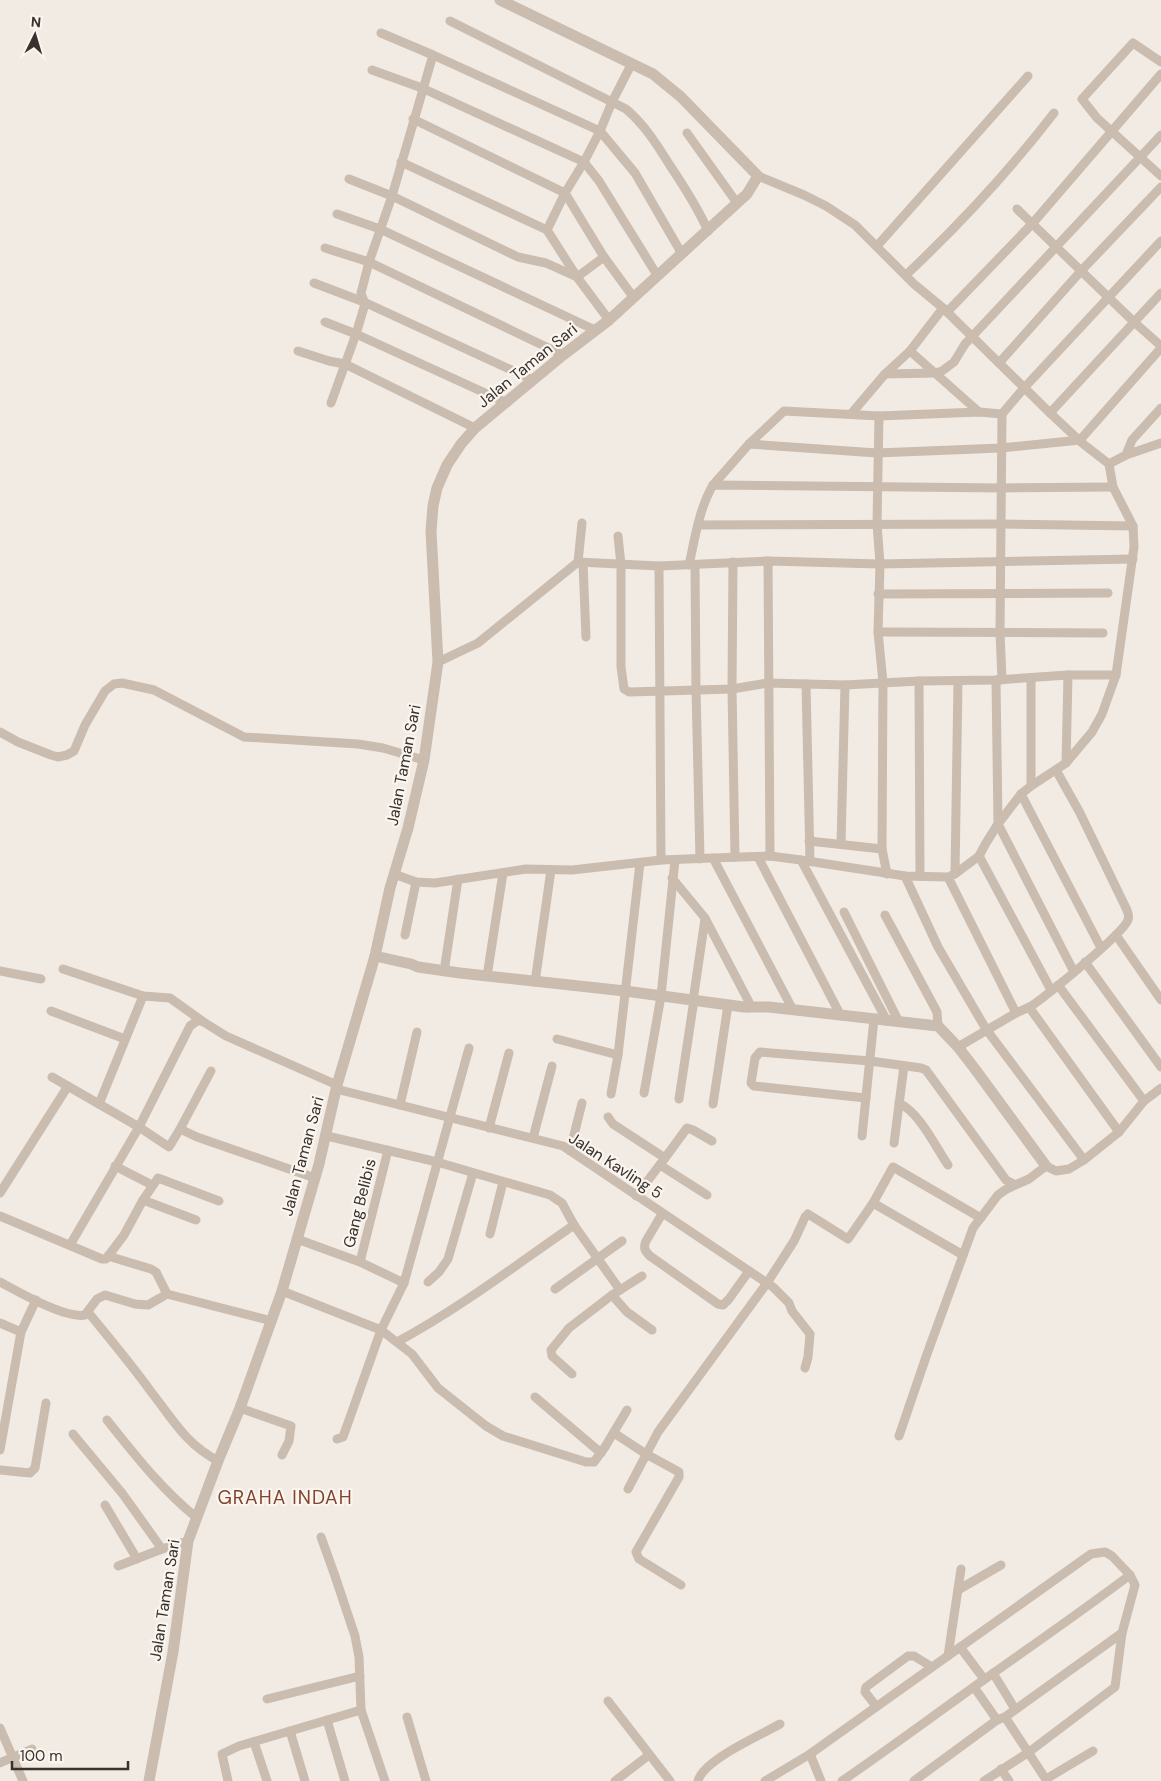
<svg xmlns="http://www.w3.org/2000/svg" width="1161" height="1781" font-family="'DM Sans',sans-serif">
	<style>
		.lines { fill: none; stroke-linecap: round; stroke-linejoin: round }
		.minor { stroke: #cabcaf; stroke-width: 9 }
		.tertiary { stroke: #cabcaf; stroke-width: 11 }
		.labels { text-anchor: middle; stroke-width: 4.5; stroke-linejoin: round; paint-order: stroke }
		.street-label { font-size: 16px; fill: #39312d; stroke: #faf5ef }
		.quarter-label { font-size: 19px; letter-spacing: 1px; fill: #81442d; stroke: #faf5ef }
	</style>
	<rect width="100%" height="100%" fill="#f2ebe3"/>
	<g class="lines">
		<g class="minor">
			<path d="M 450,21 L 626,109 C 645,125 657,145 671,167 C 685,188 698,208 708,231"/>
			<path d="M 381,33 L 433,55 L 600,131 L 635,173 L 682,254"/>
			<path d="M 1161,62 L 1133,43 L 1082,99 L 1097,118 L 1161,176"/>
			<path d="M 372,70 L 422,88 L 584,162 L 599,181 L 657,275"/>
			<path d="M 413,119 L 565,193 L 604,257 L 634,298"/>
			<path d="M 687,133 L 737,203"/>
			<path d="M 401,162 L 547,230 L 577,277 L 609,320"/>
			<path d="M 758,176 L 804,195 L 826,206 L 855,225 L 914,284 L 943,308 L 1050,413 L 1082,443 L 1109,464 L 1113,487 L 1133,526 L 1134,547 L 1116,675 L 1102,714 L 1092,732 L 1066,763 L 1031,786 L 1021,794 L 998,824 L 986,843 L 979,856 L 955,874"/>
			<path d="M 349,179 L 392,196 L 518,257 L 546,263 L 577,277"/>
			<path d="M 1017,209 L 1134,322 L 1161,346"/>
			<path d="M 337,214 L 380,229 L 595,330"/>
			<path d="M 547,230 L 565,193 L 584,162 L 600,131 L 612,102 L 632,63"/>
			<path d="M 877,246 L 1028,76"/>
			<path d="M 325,248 L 369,262 L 563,355"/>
			<path d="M 906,275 C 959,225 1010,170 1054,113"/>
			<path d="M 577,277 L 604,257"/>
			<path d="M 314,283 L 364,302 L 533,380"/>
			<path d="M 947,312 L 1032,224 L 1161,74"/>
			<path d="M 325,322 L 356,334 L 507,403"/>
			<path d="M 298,351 L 329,361 L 345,364 L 475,428"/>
			<path d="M 910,351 L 979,412"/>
			<path d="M 999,363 L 1081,271 L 1161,187"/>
			<path d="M 885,374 L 935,373 L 942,371 L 954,362 L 965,344 L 1161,135"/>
			<path d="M 331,403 L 356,334 L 365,304 L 361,293 L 369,262 L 392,196 L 433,55"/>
			<path d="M 1050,413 L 1161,293"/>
			<path d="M 851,414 L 885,374 L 910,351 L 943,308"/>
			<path d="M 749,444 L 877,453 L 1001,448 L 1080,440 L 1161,348"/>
			<path d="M 1126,455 L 1132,440 L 1161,408"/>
			<path d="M 1109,464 L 1126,455 L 1161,443"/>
			<path d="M 713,485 L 749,444 L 784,411 L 879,416 L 979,412 L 1002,414"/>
			<path d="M 698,525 L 1001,524 L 1133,526"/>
			<path d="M 618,536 L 621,565 L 621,667 L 624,689 L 629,692 L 732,689 L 768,683 L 845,685 L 919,681 L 996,680 L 1068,675 L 1116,675"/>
			<path d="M 768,561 L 770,856"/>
			<path d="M 578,562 L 582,523"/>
			<path d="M 733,562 L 732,689 L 735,857"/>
			<path d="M 583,563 L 586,637"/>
			<path d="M 689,565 C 695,538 699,509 713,485 L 1001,488 L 1113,487"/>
			<path d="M 695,565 L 696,690 L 700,859"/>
			<path d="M 659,566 L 661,860"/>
			<path d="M 878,594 L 1108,593"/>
			<path d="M 878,632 L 1103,633"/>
			<path d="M 438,662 L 478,643 L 578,562 L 659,566 L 768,561 L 880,564 L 877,524 L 879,416"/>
			<path d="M 996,680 L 998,824 L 1074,972"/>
			<path d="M 1002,680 L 1000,632 L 1002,414 L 1024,388 L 1161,241"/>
			<path d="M 919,681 L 920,876"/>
			<path d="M 806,684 L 810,861"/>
			<path d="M 0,732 L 18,742 L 51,755 L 58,757 L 67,755 L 74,751 L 85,725 L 105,691 L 114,684 L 122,683 L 154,690 L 244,737 L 358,744 L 383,748 L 424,760"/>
			<path d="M 1066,763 L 1068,675"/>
			<path d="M 1031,786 L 1031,678"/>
			<path d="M 1021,794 L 1101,948"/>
			<path d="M 809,841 L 882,849"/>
			<path d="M 841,844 L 845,685"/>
			<path d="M 979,856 L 1051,990"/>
			<path d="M 758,857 L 841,1016"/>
			<path d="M 713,858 L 793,1010"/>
			<path d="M 801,860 L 905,876 L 948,877 L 1016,1013 L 958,1047"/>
			<path d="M 394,874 L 416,882 L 435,883 L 526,869 L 572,870 L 661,860 L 713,858 L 770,856 L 801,860 L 887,1021"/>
			<path d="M 887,874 L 882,849 L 883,682 L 878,632 L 880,564 L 1133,559"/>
			<path d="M 952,875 L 955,874 L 958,681"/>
			<path d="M 905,876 L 938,947 L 986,1029 L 1084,1160"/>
			<path d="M 672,878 L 705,918 L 749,1002 L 749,1008"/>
			<path d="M 844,912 L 899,1022"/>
			<path d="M 885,915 L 937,1012 L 938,1026"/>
			<path d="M 405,935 L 416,882"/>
			<path d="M 1116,935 L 1161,1000"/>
			<path d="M 1085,962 L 1161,1067"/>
			<path d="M 445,965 L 458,879"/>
			<path d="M 63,969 L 143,996 L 170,998 L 202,1021"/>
			<path d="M 488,970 L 503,873"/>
			<path d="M 0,971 L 41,979"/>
			<path d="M 535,982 L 551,870"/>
			<path d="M 1058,985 L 1144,1101"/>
			<path d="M 694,994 L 705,919"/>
			<path d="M 1029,1007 L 1119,1132"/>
			<path d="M 51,1011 L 125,1039"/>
			<path d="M 1016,1013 C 1020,1011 1025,1009 1030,1007 C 1046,996 1123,934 1128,920 C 1130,915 1127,910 1125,906 L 1080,813 L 1056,770"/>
			<path d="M 557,1039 L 618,1055"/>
			<path d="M 52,1077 L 139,1127 L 70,1245"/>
			<path d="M 336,1089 L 563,1146 L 773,1287 L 789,1303 L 792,1311 L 810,1334 L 808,1357 L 805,1368"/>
			<path d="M 644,1093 L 661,996 L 675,860"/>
			<path d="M 611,1094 L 618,1055 L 640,863"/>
			<path d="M 866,1098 L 754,1086 L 751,1083 L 755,1058 L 760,1052 L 870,1061 L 921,1068 L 926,1070 L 1006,1180 L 1015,1185 L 1029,1179 L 1046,1166 L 1056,1171 L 1069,1169 L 1084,1160 L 1119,1132 L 1144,1101 L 1161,1088"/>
			<path d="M 679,1099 L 694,1000"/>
			<path d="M 899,1103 C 920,1113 935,1146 948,1165"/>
			<path d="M 99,1104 L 143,996"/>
			<path d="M 713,1104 L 728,1005"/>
			<path d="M 400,1105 L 417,1032"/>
			<path d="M 608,1117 L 613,1124 L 665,1158 L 636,1196"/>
			<path d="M 489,1128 L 509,1053"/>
			<path d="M 180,1129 L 211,1071"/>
			<path d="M 327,1136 L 437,1162 L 550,1195 L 562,1203 L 574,1225 C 516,1265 460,1308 397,1342"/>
			<path d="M 862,1136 L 874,1019"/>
			<path d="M 533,1138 L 552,1066"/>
			<path d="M 894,1143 L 904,1066"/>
			<path d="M 570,1151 L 582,1103"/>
			<path d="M 665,1158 L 687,1128 L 693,1130 L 712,1141"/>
			<path d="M 660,1165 L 707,1195"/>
			<path d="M 115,1166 L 152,1185"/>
			<path d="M 315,1178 L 197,1137 L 180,1129 L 169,1147 L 139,1127 L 190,1026 L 197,1021 L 202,1021 L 226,1036 L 337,1085"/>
			<path d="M 0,1193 L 68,1086"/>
			<path d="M 143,1200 L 196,1220"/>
			<path d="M 662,1214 L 646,1241 C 643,1248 645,1251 650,1256 L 718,1304 L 723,1305 L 729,1299 L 749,1271"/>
			<path d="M 0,1216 L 102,1259 L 106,1259 L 124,1235 L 143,1200 L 158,1178 L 219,1201"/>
			<path d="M 574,1225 L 620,1290 L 612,1295 L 627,1312 L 652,1330"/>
			<path d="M 490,1234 L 503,1182"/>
			<path d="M 297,1239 L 360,1262 L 404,1283"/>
			<path d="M 963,1255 L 873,1203 L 893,1167 L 981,1218"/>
			<path d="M 108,1256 L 151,1269 L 156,1272 L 167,1294"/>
			<path d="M 360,1262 L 388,1150"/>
			<path d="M 0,1282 C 19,1292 65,1319 85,1315 L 97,1299 L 105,1295 L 135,1304 L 148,1305 L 167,1294 L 272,1321"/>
			<path d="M 428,1282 L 439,1272 L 448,1259 L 473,1173"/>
			<path d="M 555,1289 L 622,1241"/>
			<path d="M 620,1290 L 642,1276"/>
			<path d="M 282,1291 L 381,1330 L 412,1354 L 438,1388 L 486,1426 L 503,1436 L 586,1462 L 594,1462 L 605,1447 L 627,1410"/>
			<path d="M 88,1312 C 110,1339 132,1365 152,1393 C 174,1421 185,1443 218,1461"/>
			<path d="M 0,1323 L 21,1332"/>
			<path d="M 572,1374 L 552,1356 L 551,1350 L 569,1328 L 612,1295"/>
			<path d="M 535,1397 L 601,1453"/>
			<path d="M 240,1408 L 291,1426 L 289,1441 L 282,1455"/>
			<path d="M 107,1420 C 135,1455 162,1490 197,1518"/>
			<path d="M 614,1433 L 646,1454 L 679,1472 L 679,1477 L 636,1552 L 639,1559 L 681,1585"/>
			<path d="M 73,1434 L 122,1493 L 162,1549"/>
			<path d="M 899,1436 L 927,1354 L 973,1228 L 998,1195 L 1005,1190 L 1015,1185"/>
			<path d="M 337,1439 L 343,1437 L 381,1330 L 404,1283 L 469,1048"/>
			<path d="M 0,1450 L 21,1332 L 36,1300"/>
			<path d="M 0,1470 L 30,1473 L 35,1468 L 46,1403"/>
			<path d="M 628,1489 L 658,1432 L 767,1283 L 794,1241 L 805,1217 L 808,1214 L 848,1239 L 873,1203"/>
			<path d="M 105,1505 L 137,1559"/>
			<path d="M 321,1537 L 335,1576 L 355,1636 L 359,1657 L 361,1710 L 385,1781"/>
			<path d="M 118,1566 L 162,1549 L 188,1541"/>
			<path d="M 958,1590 L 1001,1565"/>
			<path d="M 960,1647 L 984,1679"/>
			<path d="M 948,1656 L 961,1569"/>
			<path d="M 993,1673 L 1015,1709"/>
			<path d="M 974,1687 L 997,1720"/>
			<path d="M 267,1699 L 360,1676"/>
			<path d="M 608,1701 L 670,1781"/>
			<path d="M 876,1706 L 865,1692 L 866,1687 L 908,1656 L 914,1656 L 932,1667"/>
			<path d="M 407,1717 L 426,1781"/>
			<path d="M 1005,1717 L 1047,1781"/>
			<path d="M 327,1720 L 345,1781"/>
			<path d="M 0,1728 L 23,1781"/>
			<path d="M 290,1731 L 305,1781"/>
			<path d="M 254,1742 L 267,1781"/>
			<path d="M 810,1754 L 821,1781"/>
			<path d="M 0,1763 L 32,1749"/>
			<path d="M 1001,1769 L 1009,1781"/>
			<path d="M 1046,1779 L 1093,1751"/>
			<path d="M 228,1781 L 222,1754 L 239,1746 L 361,1710"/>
			<path d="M 615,1781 L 649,1755"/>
			<path d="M 698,1781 C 703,1760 761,1735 780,1724"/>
			<path d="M 765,1781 L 810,1754 L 1091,1554 L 1105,1552 L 1112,1556 L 1130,1575 L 1135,1585 L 1122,1633 L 1115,1687 L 1029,1752 L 984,1781"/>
			<path d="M 842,1781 C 890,1748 937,1713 985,1679 C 1033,1645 1082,1611 1130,1575"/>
			<path d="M 914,1781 L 997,1720 L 1005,1717 L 1122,1633"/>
		</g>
		<g class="tertiary">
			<path d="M 375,956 L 411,964 L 418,967 L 460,973 L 625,991 L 744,1007 L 769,1007 L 938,1026 L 958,1047 L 975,1069 L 1046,1166"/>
			<path d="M 149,1781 L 173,1652 L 188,1541 L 218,1461 L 240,1408 L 282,1291 L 319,1164 L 337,1085 L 375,956 L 390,888 L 408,828 L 424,760 L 438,662 L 431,531 L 433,506 L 437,488 L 447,465 L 461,444 L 475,428 L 563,355 L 609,320 L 747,194 L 758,176 L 681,97 L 653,74 L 500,0"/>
		</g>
	</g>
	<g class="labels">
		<g class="street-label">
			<text transform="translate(527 365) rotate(-39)" y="6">Jalan Taman Sari</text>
			<text transform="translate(403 765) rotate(-79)" y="6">Jalan Taman Sari</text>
			<text transform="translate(302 1156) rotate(-75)" y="6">Jalan Taman Sari</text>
			<text transform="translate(616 1165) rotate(33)" y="6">Jalan Kavling 5</text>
			<text transform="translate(359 1203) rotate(-76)" y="6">Gang Belibis</text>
			<text transform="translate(164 1600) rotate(-81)" y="6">Jalan Taman Sari</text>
		</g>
		<g class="quarter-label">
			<text x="285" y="1504">GRAHA INDAH</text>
		</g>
	</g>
	<g transform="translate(35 35) rotate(5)" stroke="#faf5ef" stroke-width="4" paint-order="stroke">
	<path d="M0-4L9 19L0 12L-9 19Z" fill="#39312d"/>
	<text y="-8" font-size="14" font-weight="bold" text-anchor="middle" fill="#39312d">N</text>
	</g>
	<path d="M12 1761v8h116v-8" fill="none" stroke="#39312d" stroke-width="2.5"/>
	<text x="20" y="1761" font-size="15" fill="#39312d" stroke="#faf5ef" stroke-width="4" paint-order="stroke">100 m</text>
</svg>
